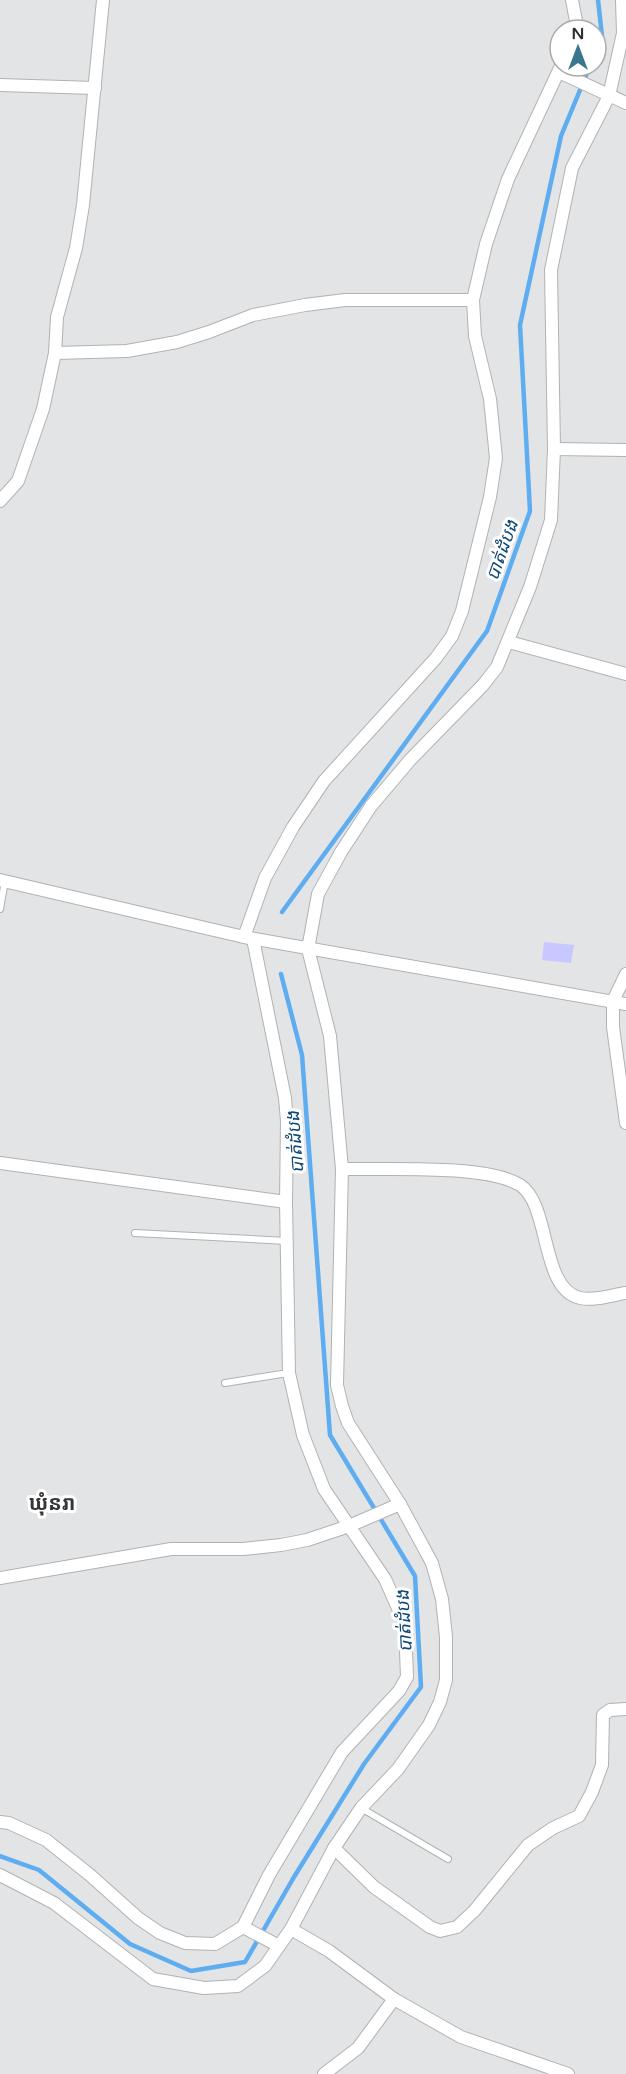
<svg xmlns="http://www.w3.org/2000/svg" width="626" height="2074" font-family="'Varela Round','Noto Sans Khmer',sans-serif">
	<style>
		.lines { fill: none; stroke-linecap: round; stroke-linejoin: round }
		.stream { stroke: #5fadf1; stroke-width: 4.5 }
		.building { fill: #c7c8ff }
		.service-casing { stroke: #b1b2b3; stroke-width: 8 }
		.minor-casing { stroke: #b1b2b3; stroke-width: 14 }
		.service { stroke: #fff; stroke-width: 6 }
		.minor { stroke: #fff; stroke-width: 12 }
		.labels { text-anchor: middle; stroke-width: 6; stroke-linejoin: round; paint-order: stroke }
		.water-label { font-size: 18px; font-style: italic; fill: #0e4974; stroke: #fff }
		.quarter-label { font-size: 20px; font-weight: bold; fill: #353637; stroke: #fff }
	</style>
	<rect width="100%" height="100%" fill="#e3e4e5"/>
	<g class="lines">
		<g class="stream">
			<path d="M 596,50 L 602,36 L 598,0"/>
			<path d="M 282,912 L 487,631 L 530,511 L 520,325 L 561,136 L 590,66"/>
			<path d="M 0,1856 L 39,1870 L 130,1944 L 191,1971 L 245,1962 L 294,1877 L 364,1764 L 421,1687 L 415,1576 L 330,1435 L 302,1055 L 281,974"/>
		</g>
	</g>
	<path class="building" d="M 544,942 L 574,945 L 571,963 L 542,960 Z"/>
	<g class="lines">
		<g class="service-casing">
			<g id="service">
				<path d="M 0,909 L 5,881"/>
				<path d="M 135,1233 L 287,1241"/>
				<path d="M 225,1383 L 288,1373"/>
				<path d="M 361,1808 L 448,1859"/>
			</g>
		</g>
		<g class="minor-casing">
			<g id="minor">
				<path d="M 572,0 L 576,21 L 573,30"/>
				<path d="M 559,72 L 626,103"/>
				<path d="M 0,85 L 95,88"/>
				<path d="M 55,353 L 127,351 L 177,342 L 209,332 L 253,315 L 305,305 L 345,300 L 473,300"/>
				<path d="M 554,449 L 626,450"/>
				<path d="M 0,501 L 18,481 L 43,409 L 55,353 L 57,317 L 76,248 L 83,205 L 103,0"/>
				<path d="M 509,642 L 626,674"/>
				<path d="M 0,880 L 244,937 L 626,1004"/>
				<path d="M 244,937 L 265,878 L 293,827 L 324,781 L 436,658 L 452,636 L 462,611 L 490,497 L 496,458 L 490,399 L 475,336 L 473,300 L 486,244 L 508,179 L 561,66"/>
				<path d="M 626,974 L 613,1001 L 613,1027 L 626,1123"/>
				<path d="M 0,1163 L 286,1202"/>
				<path d="M 342,1169 C 385,1170 486,1164 520,1185 C 551,1205 540,1289 580,1298 C 595,1301 612,1295 626,1293"/>
				<path d="M 0,1578 L 171,1549 L 243,1549 L 281,1545 L 307,1540 L 349,1526 L 400,1504"/>
				<path d="M 0,1822 L 9,1823 L 46,1840 L 90,1875 L 138,1918 L 160,1933 L 185,1943 L 215,1944 L 243,1927 L 269,1875 L 342,1752 L 399,1691 L 407,1677 L 405,1624 L 385,1579 L 324,1489 L 303,1435 L 289,1373 L 286,1202 L 287,1121 L 285,1098 L 253,939"/>
				<path d="M 334,1848 L 374,1887 L 430,1927 L 440,1931 L 457,1927 L 475,1910 L 528,1845 L 553,1828 L 579,1816 L 592,1792 L 602,1765 L 603,1715 L 610,1710 L 626,1709"/>
				<path d="M 0,1875 L 54,1903 L 153,1979 L 204,1988 L 238,1986 L 265,1966 L 279,1946 L 291,1929 L 334,1848 L 361,1808 L 398,1769 L 429,1725 L 440,1702 L 446,1680 L 446,1637 L 442,1599 L 432,1563 L 400,1504 L 348,1423 L 342,1406 L 337,1385 L 342,1169 L 330,1036 L 308,949 L 318,894 L 341,852 L 371,806 L 410,760 L 483,685 L 497,667 L 530,587 L 551,520 L 554,449 L 551,270 L 572,168 L 609,96 L 623,33 L 622,0"/>
				<path d="M 243,1927 L 279,1946"/>
				<path d="M 291,1929 L 329,1951 L 394,1999 L 461,2037 L 568,2074"/>
				<path d="M 324,2074 L 358,2048 L 394,1999"/>
			</g>
		</g>
		<use href="#service" class="service"/>
		<use href="#minor" class="minor"/>
	</g>
	<g class="labels">
		<g class="water-label">
			<text transform="translate(502 550) rotate(-70)" y="6">បាត់ដំបង</text>
			<text transform="translate(295 1142) rotate(-94)" y="6">បាត់ដំបង</text>
			<text transform="translate(404 1621) rotate(-93)" y="6">បាត់ដំបង</text>
		</g>
		<g class="quarter-label">
			<text x="52" y="1510">ឃុំនរា</text>
		</g>
	</g>
	<g transform="translate(578 48)"><circle r="28" fill="#ffffff" stroke="#ababab" stroke-width="1.5"/>
	<path d="M0-4.5L10 22L0 15L-10 22Z" fill="#3a768e"/>
	<text y="-9" font-size="16" font-weight="bold" text-anchor="middle" fill="#2d2e2e">N</text>
	</g>
</svg>
